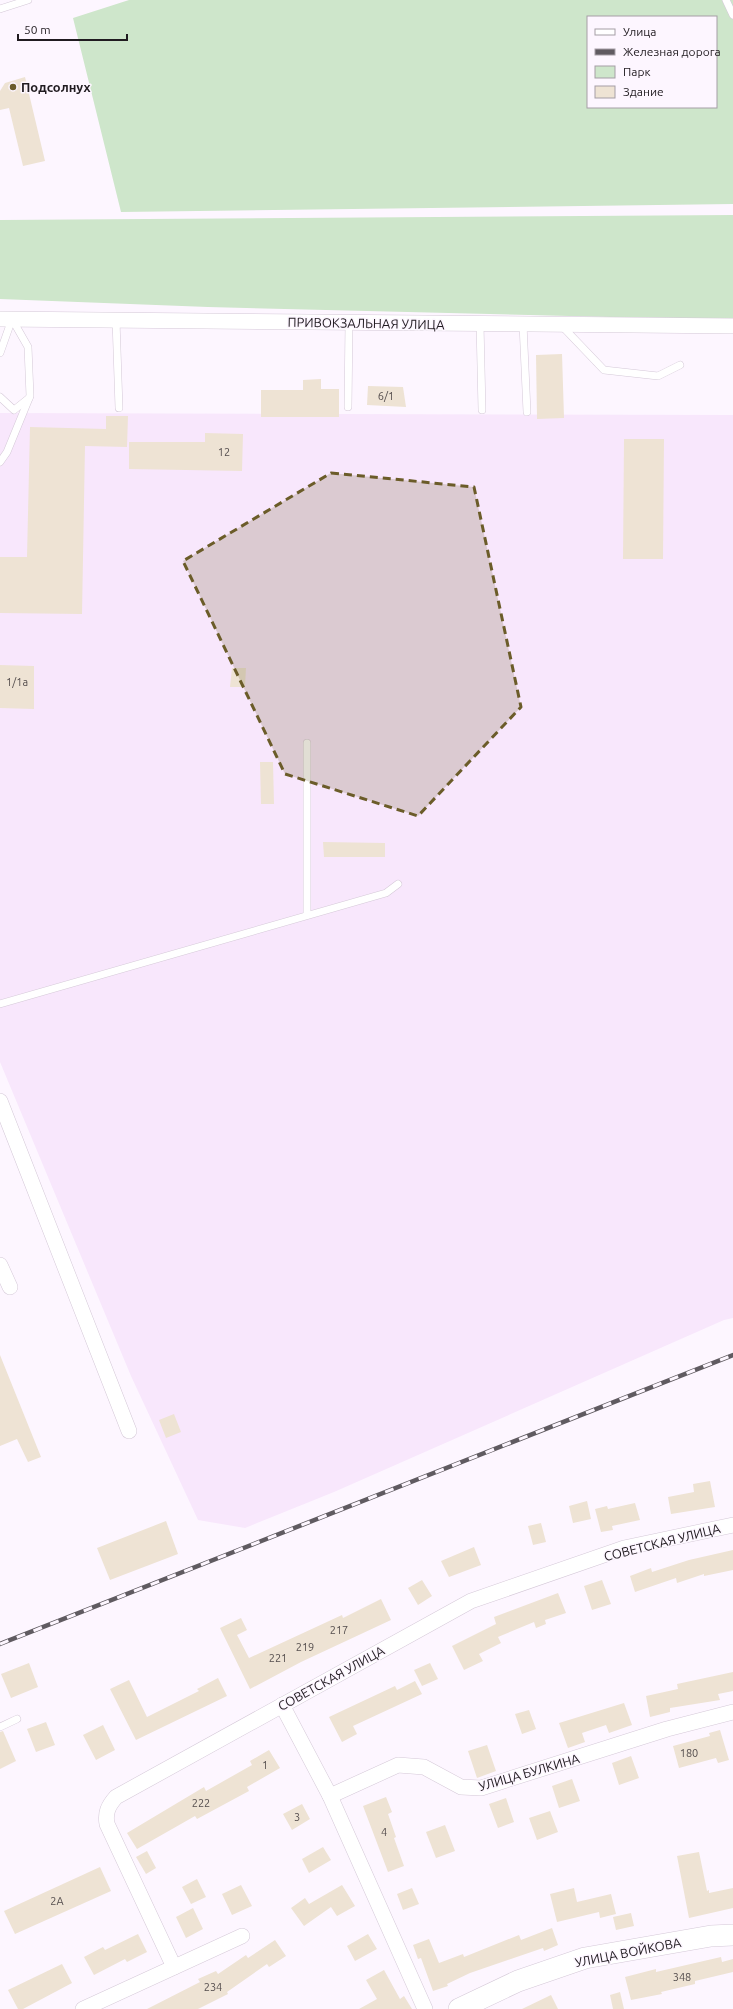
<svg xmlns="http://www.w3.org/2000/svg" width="733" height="2009" font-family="Ubuntu,sans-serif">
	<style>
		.built { fill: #f8e7fc }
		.green { fill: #cee6cb; fill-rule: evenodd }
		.building { fill: #eee3d4 }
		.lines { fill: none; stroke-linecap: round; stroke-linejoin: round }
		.service-casing { stroke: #d5c9d8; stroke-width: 8 }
		.minor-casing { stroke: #d5c9d8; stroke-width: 16 }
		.secondary-casing { stroke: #d5c9d8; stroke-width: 22 }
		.service { stroke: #fff; stroke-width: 7 }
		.minor { stroke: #fff; stroke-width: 15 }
		.secondary { stroke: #fff; stroke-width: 21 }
		.rail-casing { stroke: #605b61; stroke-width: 4.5 }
		.rail { stroke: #fdf6ff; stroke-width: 3; stroke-dasharray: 9; stroke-linecap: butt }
		.marked { fill: #6b5c29; fill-opacity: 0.2; stroke: #6b5c29; stroke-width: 3; stroke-dasharray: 8 5; stroke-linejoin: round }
		.poi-dot { fill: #6b5c29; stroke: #fdf6ff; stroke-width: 1.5 }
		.labels { text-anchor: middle; stroke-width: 3; stroke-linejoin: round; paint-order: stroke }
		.number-label { font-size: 11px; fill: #544d4d }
		.poi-label { font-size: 13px; font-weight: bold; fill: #201b20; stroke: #fdf6ff; text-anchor: start }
		.street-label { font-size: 13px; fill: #201b20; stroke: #fdf6ff }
	</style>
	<rect width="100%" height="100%" fill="#fdf6ff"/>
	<path class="built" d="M 0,413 L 733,415 L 733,1318 L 724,1320 L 334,1492 L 245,1528 L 198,1520 L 131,1376 L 0,1062 Z"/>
	<g class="green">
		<path d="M 129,0 L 733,0 L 733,204 L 121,212 L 73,18 ZM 588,17 L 716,17 L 716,107 L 588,107 Z"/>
		<path d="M 733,215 L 733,320 L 208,307 L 0,299 L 0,220 Z"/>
	</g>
	<g class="building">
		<path d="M 25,77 L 45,161 L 23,166 L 9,108 L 0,110 L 0,91 L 5,83 Z"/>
		<path d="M 562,354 L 564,418 L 537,419 L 536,355 Z"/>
		<path d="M 321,379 L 321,389 L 339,389 L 339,417 L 261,417 L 261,390 L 303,390 L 303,380 Z"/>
		<path d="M 368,386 L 403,387 L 406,407 L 367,405 Z"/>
		<path d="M 106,416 L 128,416 L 127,447 L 85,446 L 82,614 L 0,613 L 0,557 L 27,557 L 30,427 L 106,429 Z"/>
		<path d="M 205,433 L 243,434 L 242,471 L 129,469 L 129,442 L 205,442 Z"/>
		<path d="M 624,439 L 664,439 L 663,559 L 623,559 Z"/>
		<path d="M 0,665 L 34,666 L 34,709 L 0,708 Z"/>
		<path d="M 232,668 L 246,668 L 245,687 L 230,687 Z"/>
		<path d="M 260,762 L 273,762 L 274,804 L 261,804 Z"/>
		<path d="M 323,842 L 385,843 L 385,857 L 324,857 Z"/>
		<path d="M 0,1355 L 41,1457 L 28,1462 L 17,1439 L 0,1446 Z"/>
		<path d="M 174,1414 L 181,1432 L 166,1438 L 159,1420 Z"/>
		<path d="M 710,1481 L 715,1507 L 671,1514 L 668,1497 L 694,1492 L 693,1484 Z"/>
		<path d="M 587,1501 L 591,1519 L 573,1523 L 569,1506 Z"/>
		<path d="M 635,1503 L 640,1520 L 612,1526 L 613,1530 L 601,1532 L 595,1509 L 607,1506 L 608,1509 Z"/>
		<path d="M 166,1521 L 178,1554 L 110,1580 L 97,1548 Z"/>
		<path d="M 541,1523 L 546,1542 L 533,1545 L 528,1526 Z"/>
		<path d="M 474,1547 L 481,1565 L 449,1577 L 441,1561 Z"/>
		<path d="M 733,1550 L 733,1570 L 704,1576 L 704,1574 L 677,1583 L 676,1578 L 635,1592 L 630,1576 L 651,1568 L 652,1572 L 689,1560 Z"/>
		<path d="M 422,1580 L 432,1596 L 418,1605 L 408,1588 Z"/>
		<path d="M 602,1580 L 611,1604 L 592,1610 L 584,1586 Z"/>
		<path d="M 558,1593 L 566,1613 L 545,1620 L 546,1624 L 536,1628 L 534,1622 L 498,1637 L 501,1643 L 479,1654 L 483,1661 L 464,1670 L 452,1646 L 496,1624 L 494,1617 Z"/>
		<path d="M 381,1599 L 391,1620 L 301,1662 L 250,1689 L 220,1628 L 241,1618 L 247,1630 L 237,1635 L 249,1658 L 342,1615 L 343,1618 Z"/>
		<path d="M 29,1663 L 38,1687 L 11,1698 L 1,1674 Z"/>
		<path d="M 430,1663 L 438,1679 L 422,1686 L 414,1670 Z"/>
		<path d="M 733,1672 L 733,1691 L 718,1694 L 720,1700 L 670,1708 L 670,1712 L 650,1717 L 646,1696 L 678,1689 L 677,1684 Z"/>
		<path d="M 218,1678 L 227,1696 L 136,1740 L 110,1689 L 129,1680 L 147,1717 L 199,1691 L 197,1689 Z"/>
		<path d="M 415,1681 L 422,1694 L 353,1726 L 357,1734 L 342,1742 L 329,1717 L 395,1686 L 397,1690 Z"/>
		<path d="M 624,1703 L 632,1725 L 609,1733 L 606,1725 L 582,1733 L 585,1742 L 568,1748 L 559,1723 Z"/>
		<path d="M 529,1710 L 536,1729 L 522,1734 L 515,1714 Z"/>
		<path d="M 46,1722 L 55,1745 L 36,1752 L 27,1729 Z"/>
		<path d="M 103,1725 L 115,1750 L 96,1760 L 83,1735 Z"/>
		<path d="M 720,1730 L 729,1760 L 718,1763 L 716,1758 L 679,1768 L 673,1746 L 710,1736 L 709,1733 Z"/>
		<path d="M 3,1731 L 16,1761 L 0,1769 L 0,1732 Z"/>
		<path d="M 487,1745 L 496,1771 L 477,1778 L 468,1751 Z"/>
		<path d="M 269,1750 L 280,1768 L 247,1787 L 249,1791 L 197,1819 L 195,1816 L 137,1849 L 127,1833 L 204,1787 L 206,1791 L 252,1765 L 250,1761 Z"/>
		<path d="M 631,1756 L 639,1778 L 619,1785 L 612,1763 Z"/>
		<path d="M 572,1779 L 580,1801 L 559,1808 L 552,1786 Z"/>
		<path d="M 386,1797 L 392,1812 L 388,1814 L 396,1837 L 394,1838 L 404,1866 L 388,1872 L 363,1806 Z"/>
		<path d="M 506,1798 L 514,1822 L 498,1828 L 489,1804 Z"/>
		<path d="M 302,1804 L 310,1819 L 292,1830 L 283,1814 Z"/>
		<path d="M 550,1811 L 558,1832 L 537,1840 L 529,1818 Z"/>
		<path d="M 445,1825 L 455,1851 L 436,1858 L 426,1832 Z"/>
		<path d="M 323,1847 L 331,1860 L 309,1873 L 302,1859 Z"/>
		<path d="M 147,1851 L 156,1868 L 146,1874 L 136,1857 Z"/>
		<path d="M 699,1852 L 707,1891 L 709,1890 L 709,1893 L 733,1888 L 733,1908 L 689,1918 L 677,1856 Z"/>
		<path d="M 100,1867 L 111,1891 L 15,1934 L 4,1911 Z"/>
		<path d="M 197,1879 L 206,1897 L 191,1904 L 182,1887 Z"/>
		<path d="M 241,1885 L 252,1906 L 232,1915 L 222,1894 Z"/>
		<path d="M 342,1885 L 355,1906 L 337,1916 L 331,1907 L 304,1926 L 291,1908 L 305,1898 L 309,1904 Z"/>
		<path d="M 412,1888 L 419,1904 L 403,1910 L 397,1894 Z"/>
		<path d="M 574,1888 L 577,1902 L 611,1894 L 616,1914 L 600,1918 L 599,1912 L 557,1922 L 550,1894 Z"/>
		<path d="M 193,1908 L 203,1929 L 186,1938 L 176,1917 Z"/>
		<path d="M 631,1913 L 634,1926 L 616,1930 L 613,1917 Z"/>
		<path d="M 552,1928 L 558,1945 L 544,1951 L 543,1948 L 470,1973 L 447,1984 L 448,1986 L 433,1991 L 421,1958 L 418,1959 L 413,1945 L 429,1939 L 439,1963 L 463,1954 L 464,1957 L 519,1935 L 521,1940 Z"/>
		<path d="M 138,1934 L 147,1952 L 127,1962 L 125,1959 L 94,1975 L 84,1957 L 103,1947 L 105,1950 Z"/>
		<path d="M 368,1934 L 377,1949 L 355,1961 L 347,1946 Z"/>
		<path d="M 275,1940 L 286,1956 L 269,1967 L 267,1964 L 227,1992 L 228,1994 L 198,2009 L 147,2009 L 200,1982 L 198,1979 L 216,1971 L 218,1974 L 246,1955 L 248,1958 Z"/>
		<path d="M 721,1957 L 722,1962 L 733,1959 L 733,1972 L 695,1981 L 695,1984 L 661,1992 L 662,1994 L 631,2000 L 625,1977 L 656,1969 L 656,1972 Z"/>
		<path d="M 62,1964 L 72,1983 L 23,2009 L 18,2009 L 8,1990 Z"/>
		<path d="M 384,1970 L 400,1999 L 404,1996 L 412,2009 L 359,2009 L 377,1999 L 366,1980 Z"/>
		<path d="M 620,1992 L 624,2009 L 613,2009 L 610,1995 Z"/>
		<path d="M 551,1995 L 558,2009 L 522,2009 Z"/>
	</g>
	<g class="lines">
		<g class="service-casing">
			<g id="service">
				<path d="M 726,0 L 733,15"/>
				<path d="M 0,9 L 28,0"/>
				<path d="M 116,320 L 119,408"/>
				<path d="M 480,324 L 482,410"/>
				<path d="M 523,324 L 527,412"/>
				<path d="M 561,325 L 604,370 L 658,376 L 680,365"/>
				<path d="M 0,353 L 12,319 L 28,347 L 30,396 L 7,452 L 0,462"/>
				<path d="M 0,397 L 14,410 L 29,398"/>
				<path d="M 348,407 L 349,323"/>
				<path d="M 307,743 L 307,915"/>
				<path d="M 0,1004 L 386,893 L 398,884"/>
				<path d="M 0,1727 L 17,1719"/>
			</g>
		</g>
		<g class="minor-casing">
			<g id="minor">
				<path d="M 0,319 L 733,326"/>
				<path d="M 0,1101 L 129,1431"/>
				<path d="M 0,1265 L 10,1287"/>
				<path d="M 282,1705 L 330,1796 L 425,2009"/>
				<path d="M 330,1796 L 398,1765 L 424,1767 L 461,1787 L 481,1788 L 667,1729 L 733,1712"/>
				<path d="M 174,1967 L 107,1824 C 105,1813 108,1806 116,1797 L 471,1601 L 624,1548 L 733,1525"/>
				<path d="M 83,2009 L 242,1936"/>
			</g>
		</g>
		<g class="secondary-casing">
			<path id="secondary" d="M 459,2009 L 518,1981 L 585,1958 L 711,1936 L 733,1935"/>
		</g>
		<use href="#service" class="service"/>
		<use href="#minor" class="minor"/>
		<use href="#secondary" class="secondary"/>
		<g class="rail-casing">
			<path id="rail" d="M 0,1644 L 733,1355"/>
		</g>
		<use href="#rail" class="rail"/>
	</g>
	<path class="marked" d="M 331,473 L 474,487 L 521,707 L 418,816 L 285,774 L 183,561 Z"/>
	<circle class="poi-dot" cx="13" cy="87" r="4"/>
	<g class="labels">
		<g class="number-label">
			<text x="386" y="400">6/1</text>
			<text x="224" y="456">12</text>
			<text x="17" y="686">1/1а</text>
			<text x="339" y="1634">217</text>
			<text x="305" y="1651">219</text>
			<text x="278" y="1662">221</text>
			<text x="689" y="1757">180</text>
			<text x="265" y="1769">1</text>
			<text x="201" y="1807">222</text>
			<text x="297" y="1821">3</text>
			<text x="384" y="1836">4</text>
			<text x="57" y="1905">2А</text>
			<text x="682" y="1981">348</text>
			<text x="213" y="1991">234</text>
		</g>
		<g class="poi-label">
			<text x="21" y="92">Подсолнух</text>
		</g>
		<g class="street-label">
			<text transform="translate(366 323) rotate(1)" y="5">ПРИВОКЗАЛЬНАЯ УЛИЦА</text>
			<text transform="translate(662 1542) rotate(-14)" y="5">СОВЕТСКАЯ УЛИЦА</text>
			<text transform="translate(331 1678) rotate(-29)" y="5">СОВЕТСКАЯ УЛИЦА</text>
			<text transform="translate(529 1772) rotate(-16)" y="5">УЛИЦА БУЛКИНА</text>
			<text transform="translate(628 1952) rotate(-11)" y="5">УЛИЦА ВОЙКОВА</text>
		</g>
	</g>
	<rect x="587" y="16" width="130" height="92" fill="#fdf6ff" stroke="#a59ea6"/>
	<rect x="595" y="29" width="20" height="6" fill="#ffffff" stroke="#a59ea6"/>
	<text x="623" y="36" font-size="12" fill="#201b20">Улица</text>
	<rect x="595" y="49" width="20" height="6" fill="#605b61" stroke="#a59ea6"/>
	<text x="623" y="56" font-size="12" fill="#201b20">Железная дорога</text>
	<rect x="595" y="66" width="20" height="12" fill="#cee6cb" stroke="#a59ea6"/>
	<text x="623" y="76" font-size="12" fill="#201b20">Парк</text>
	<rect x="595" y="86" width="20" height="12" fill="#eee3d4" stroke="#a59ea6"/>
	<text x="623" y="96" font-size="12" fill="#201b20">Здание</text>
	<path d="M18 34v6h109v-6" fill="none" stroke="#201b20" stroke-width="2"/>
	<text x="24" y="34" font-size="12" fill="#201b20" stroke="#fdf6ff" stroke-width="3" paint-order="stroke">50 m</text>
</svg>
